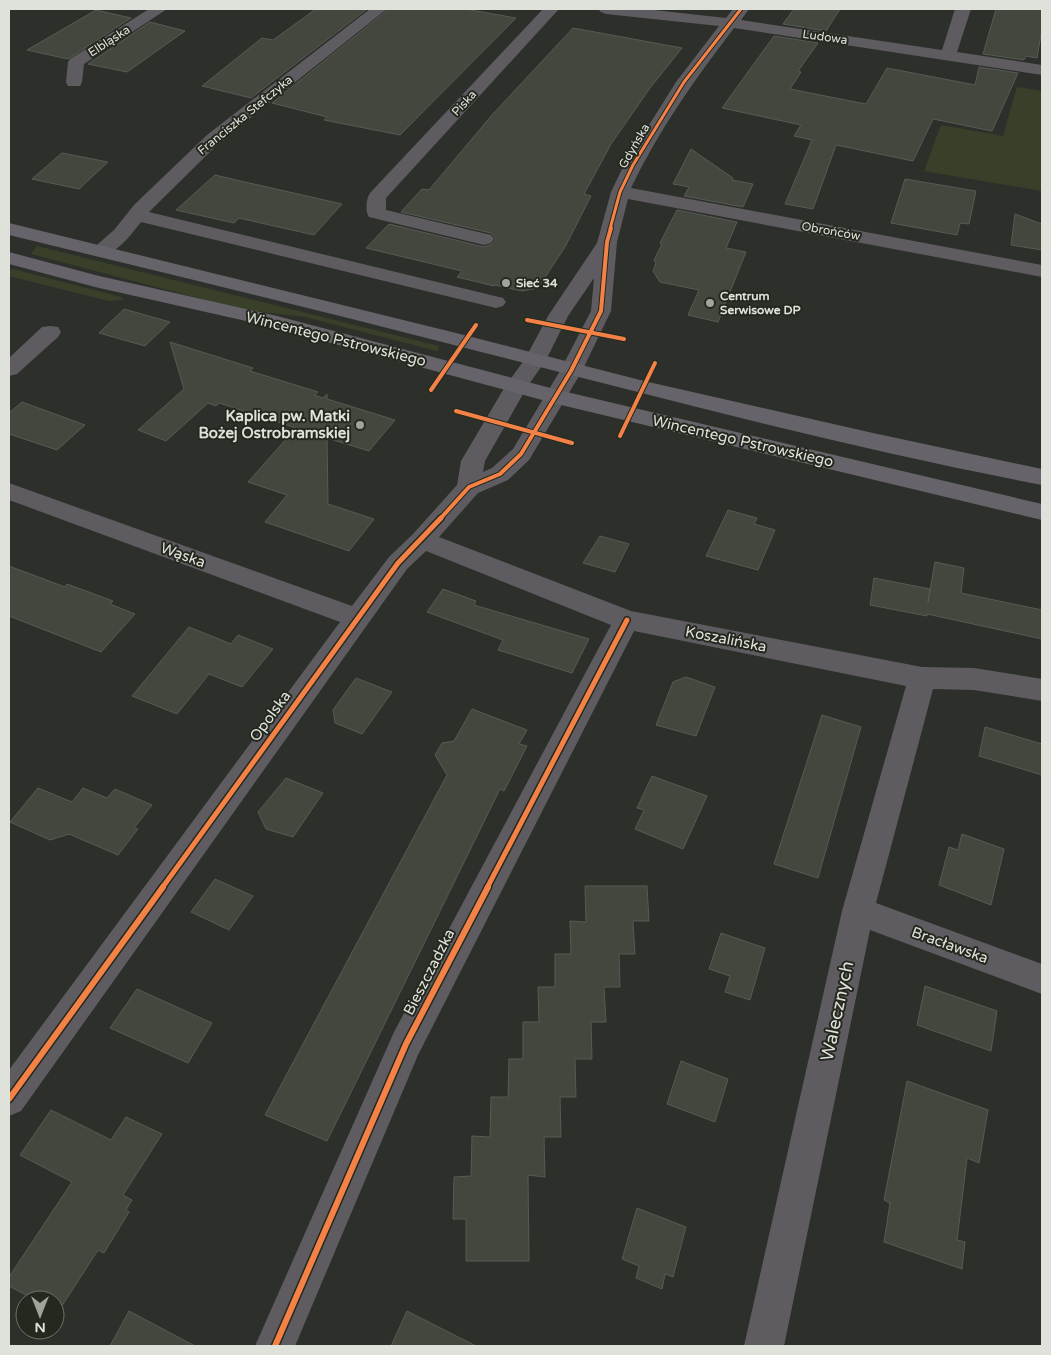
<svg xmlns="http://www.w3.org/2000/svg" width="1051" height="1355" font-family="'Varela Round',sans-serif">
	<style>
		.green { fill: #384029 }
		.building { fill: #43473d; stroke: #585a55 }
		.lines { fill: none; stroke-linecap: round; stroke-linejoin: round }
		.minor { fill: #5e5c61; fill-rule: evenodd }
		.major { fill: #66646a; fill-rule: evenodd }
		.cycleway-far3-casing { stroke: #24281e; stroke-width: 5 }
		.cycleway-far2-casing { stroke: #24281e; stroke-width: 6 }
		.cycleway-far1-casing { stroke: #24281e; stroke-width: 8 }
		.cycleway-casing { stroke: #24281e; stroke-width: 9 }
		.cycleway-far3 { stroke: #f48246; stroke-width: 3 }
		.cycleway-far2 { stroke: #f48246; stroke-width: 4 }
		.cycleway-far1 { stroke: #f48246; stroke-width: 5 }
		.cycleway { stroke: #f48246; stroke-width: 6 }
		.poi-dot { fill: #a1a49d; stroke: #24281e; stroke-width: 2 }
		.labels { text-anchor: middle; stroke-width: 4; stroke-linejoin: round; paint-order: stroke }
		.far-street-label { font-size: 12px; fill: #dfe2db; stroke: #24281e }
		.far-poi-label { font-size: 12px; font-weight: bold; fill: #dfe2db; stroke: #24281e; text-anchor: start }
		.street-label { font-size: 15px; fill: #dfe2db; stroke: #24281e }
		.poi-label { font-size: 15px; font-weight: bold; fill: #dfe2db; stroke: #24281e; text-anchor: end }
		.near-street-label { font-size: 18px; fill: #dfe2db; stroke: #24281e }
	</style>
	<rect width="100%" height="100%" fill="#2d302a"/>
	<g class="green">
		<path d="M 1017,87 L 1042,91 L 1042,191 L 924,171 L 941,125 L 1003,136 Z"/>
		<path d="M 37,246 L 439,346 L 437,351 L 305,317 L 262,312 L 221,304 L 31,254 Z"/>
		<path d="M 13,269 L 121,297 L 123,300 L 109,301 L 9,276 L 10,270 Z"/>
	</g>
	<g class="building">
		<path d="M 316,9 L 367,9 L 251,98 L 202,86 L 262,38 L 273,40 Z"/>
		<path d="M 389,9 L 465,9 L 516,18 L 400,135 L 324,120 L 327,117 L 272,103 Z"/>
		<path d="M 794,9 L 840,9 L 826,31 L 783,24 Z"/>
		<path d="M 996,9 L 1042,9 L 1042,29 L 1037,58 L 1026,56 L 1024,60 L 983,54 Z"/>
		<path d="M 96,10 L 131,18 L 68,59 L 27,50 Z"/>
		<path d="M 150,22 L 185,31 L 127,72 L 88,64 Z"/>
		<path d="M 573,28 L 682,48 L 650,88 L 611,144 L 584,194 L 591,196 L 565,247 L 538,288 L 522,291 L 495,285 L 494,286 L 457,277 L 462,271 L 366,248 L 389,224 L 484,247 L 492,244 L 496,239 L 491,233 L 401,212 L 422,189 L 429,190 L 492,115 Z"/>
		<path d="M 774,36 L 818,43 L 798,71 L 801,72 L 790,89 L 866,104 L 887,68 L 975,85 L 979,67 L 1018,73 L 992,131 L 933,119 L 913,161 L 836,145 L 813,209 L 785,204 L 812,140 L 794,136 L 801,125 L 722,108 Z"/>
		<path d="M 691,149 L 733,178 L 732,180 L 753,184 L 743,207 L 684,196 L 689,187 L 673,184 Z"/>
		<path d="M 62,153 L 108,162 L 79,189 L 32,179 Z"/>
		<path d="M 215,175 L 245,182 L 342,204 L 314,235 L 239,218 L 234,223 L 176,210 Z"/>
		<path d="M 905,179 L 976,191 L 969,224 L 960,223 L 957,235 L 891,223 Z"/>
		<path d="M 677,210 L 737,222 L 726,248 L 746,252 L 718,322 L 688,315 L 699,290 L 660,282 L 653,271 L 656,263 L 654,260 L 662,244 L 660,243 Z"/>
		<path d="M 1015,214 L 1042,224 L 1042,250 L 1011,245 Z"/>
		<path d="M 124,309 L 170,322 L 145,346 L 99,333 Z"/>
		<path d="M 170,342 L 253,368 L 250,371 L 318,392 L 314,395 L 323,398 L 327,394 L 327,399 L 395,420 L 369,451 L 327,438 L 328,504 L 374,519 L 349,551 L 265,522 L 287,495 L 248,482 L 296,428 L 219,403 L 216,406 L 208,403 L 166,441 L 138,430 L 184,389 Z"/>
		<path d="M 22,402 L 85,425 L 57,450 L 9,434 L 9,413 Z"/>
		<path d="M 728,510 L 757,518 L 754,524 L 775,530 L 758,570 L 706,556 Z"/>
		<path d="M 600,536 L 629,544 L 615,572 L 583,563 Z"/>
		<path d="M 935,562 L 964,568 L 961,593 L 1042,610 L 1042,639 L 927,614 L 927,616 L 870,605 L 874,578 L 930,589 L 928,602 Z"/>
		<path d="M 9,566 L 65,587 L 67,584 L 113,601 L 110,604 L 135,614 L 101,652 L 9,616 Z"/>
		<path d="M 443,589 L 476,601 L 474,605 L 589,639 L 572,673 L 498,650 L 503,640 L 427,612 Z"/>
		<path d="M 189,627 L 231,644 L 238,635 L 273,649 L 242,687 L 209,674 L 177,714 L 132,696 Z"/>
		<path d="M 686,677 L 715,687 L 696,736 L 656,725 L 673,682 Z"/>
		<path d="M 356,678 L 392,692 L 362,734 L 335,723 L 333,710 Z"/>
		<path d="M 472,709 L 527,730 L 519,744 L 527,746 L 504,791 L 500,789 L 327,1141 L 265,1115 L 447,775 L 435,755 L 442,743 L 454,741 Z"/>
		<path d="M 822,715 L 861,727 L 818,878 L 774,864 Z"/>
		<path d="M 985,727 L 1042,744 L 1042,775 L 979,756 Z"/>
		<path d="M 652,776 L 707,796 L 683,849 L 635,829 L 644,810 L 637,808 Z"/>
		<path d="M 286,778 L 323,793 L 293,837 L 266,829 L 258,812 Z"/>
		<path d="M 38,788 L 72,802 L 83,788 L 107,798 L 115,789 L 152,805 L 134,828 L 138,829 L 118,855 L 69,834 L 50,840 L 10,822 Z"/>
		<path d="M 962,834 L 1004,849 L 991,905 L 939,885 L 949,847 L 958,850 Z"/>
		<path d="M 215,879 L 253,896 L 229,930 L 191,912 Z"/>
		<path d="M 585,886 L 647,886 L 649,921 L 633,921 L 635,954 L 619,954 L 620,987 L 604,987 L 606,1022 L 591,1022 L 592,1059 L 575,1059 L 576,1097 L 560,1097 L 561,1137 L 544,1137 L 545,1177 L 528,1175 L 529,1261 L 466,1261 L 466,1219 L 453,1219 L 454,1177 L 471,1176 L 472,1136 L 490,1137 L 491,1097 L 508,1097 L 509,1059 L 523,1059 L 523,1022 L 539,1022 L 538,987 L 555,987 L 555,954 L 571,954 L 570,921 L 586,922 Z"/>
		<path d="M 721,933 L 765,948 L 750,1000 L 725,992 L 730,976 L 709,969 Z"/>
		<path d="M 925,986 L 997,1011 L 991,1051 L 917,1025 Z"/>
		<path d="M 137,989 L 212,1023 L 188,1063 L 110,1028 Z"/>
		<path d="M 681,1061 L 728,1079 L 715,1122 L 667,1104 Z"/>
		<path d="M 907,1081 L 988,1110 L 979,1163 L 967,1158 L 957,1240 L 965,1242 L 962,1269 L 884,1242 L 890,1203 L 884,1200 Z"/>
		<path d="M 51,1110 L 111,1140 L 126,1117 L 162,1134 L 123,1195 L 132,1200 L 126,1210 L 129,1212 L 104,1253 L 98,1250 L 58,1312 L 55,1311 L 55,1300 L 35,1300 L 9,1286 L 9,1277 L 72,1182 L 20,1155 Z"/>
		<path d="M 637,1208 L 686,1227 L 673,1277 L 665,1274 L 662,1289 L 636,1278 L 639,1266 L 622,1259 Z"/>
		<path d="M 129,1311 L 195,1346 L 110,1346 Z"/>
		<path d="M 407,1311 L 476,1346 L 391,1346 Z"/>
	</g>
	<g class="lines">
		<g class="minor">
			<path d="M 149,9 L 167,9 L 84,64 L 82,82 L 80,86 L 68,86 L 66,82 L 68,62 L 70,59 Z"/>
			<path d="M 370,9 L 387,9 L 219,143 L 149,212 L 503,298 L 506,302 L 503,306 L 496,308 L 141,222 C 130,236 113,260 93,255 L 90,251 L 114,230 L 134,205 L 207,135 Z"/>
			<path d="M 543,9 L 559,9 L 386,198 L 386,210 L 491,235 L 494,239 L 491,243 L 484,245 L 369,217 C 365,211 366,199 370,193 Z"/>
			<path d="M 598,9 L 645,9 L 726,18 L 733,9 L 749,9 L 741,20 L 942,50 L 955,9 L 971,9 L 957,52 L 1042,65 L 1042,75 L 734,28 C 695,79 658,131 631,188 L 1042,265 L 1042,277 L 628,199 L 617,242 L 611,311 L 582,371 L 529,460 L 508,480 L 478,493 L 439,537 L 631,611 L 922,667 L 974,668 L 1042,679 L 1042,701 L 974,690 L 933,689 L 876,903 L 1042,964 L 1042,994 L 870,930 L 784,1346 L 744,1346 L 842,911 L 906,686 L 634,631 L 418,1055 L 295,1346 L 255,1346 L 394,1032 L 611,625 L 426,551 L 407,569 L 21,1111 L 9,1116 L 9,1070 L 340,622 L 9,500 L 9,483 L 352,606 L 389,557 L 413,534 L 457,485 L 461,461 L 506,385 L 525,359 L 548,316 L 597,243 L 611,192 L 624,165 L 676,82 L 719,26 L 606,14 L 601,12 ZM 594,278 L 591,311 L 560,371 L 513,449 L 492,468 L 483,472 L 485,461 L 527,387 L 546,360 L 568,316 Z"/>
			<path d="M 50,326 L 58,327 L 61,332 L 58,337 L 17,374 L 9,376 L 9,358 L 42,327 Z"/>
		</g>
		<g class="major">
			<path d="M 9,223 L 456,333 L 644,381 L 873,433 L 1042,469 L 1042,485 C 843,447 646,394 450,344 C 303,306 156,271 9,235 Z"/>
			<path d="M 9,252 L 99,276 L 277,316 L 558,390 L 1042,504 L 1042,520 L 557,404 L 268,326 L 95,287 L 9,264 Z"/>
		</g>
		<g class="cycleway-far3-casing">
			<path id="cycleway-far3" d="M 610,229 L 620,192 L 633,165 L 684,82 L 741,9"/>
		</g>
		<g class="cycleway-far2-casing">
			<g id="cycleway-far2">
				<path d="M 527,320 L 624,339"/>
				<path d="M 431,390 L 476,325"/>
				<path d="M 456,411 L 572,443"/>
				<path d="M 620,436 L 655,363"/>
				<path d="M 440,519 L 469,487 L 500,474 L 521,454 L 571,371 L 601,311 L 607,242 L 611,228"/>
			</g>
		</g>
		<g class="cycleway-far1-casing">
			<g id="cycleway-far1">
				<path d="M 162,888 L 398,563 L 441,518"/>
				<path d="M 487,888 L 627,620"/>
			</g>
		</g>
		<g class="cycleway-casing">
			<g id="cycleway">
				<path d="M 9,1099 L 163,887"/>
				<path d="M 275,1346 L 406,1044 L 488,887"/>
			</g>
		</g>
		<use href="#cycleway-far3" class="cycleway-far3"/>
		<use href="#cycleway-far2" class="cycleway-far2"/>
		<use href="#cycleway-far1" class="cycleway-far1"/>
		<use href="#cycleway" class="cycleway"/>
	</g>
	<g class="poi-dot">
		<circle cx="506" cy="283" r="5"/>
		<circle cx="710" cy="303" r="5"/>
		<circle cx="360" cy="425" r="5"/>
	</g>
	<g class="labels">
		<g class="far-street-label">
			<text transform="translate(825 37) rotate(8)" y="4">Ludowa</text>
			<text transform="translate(109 41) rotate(-33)" y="4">Elbląska</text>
			<text transform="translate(464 103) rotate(-47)" y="4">Piska</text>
			<text transform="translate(245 115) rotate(-39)" y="4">Franciszka Stefczyka</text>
			<text transform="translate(634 146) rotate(-60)" y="4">Gdyńska</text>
			<text transform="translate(831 231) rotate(10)" y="4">Obrońców</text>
		</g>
		<g class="far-poi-label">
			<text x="516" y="287">Sieć 34</text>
			<text x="720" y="300">Centrum<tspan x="720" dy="14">Serwisowe DP</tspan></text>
		</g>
		<g class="street-label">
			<text transform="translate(336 339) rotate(14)" y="5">Wincentego Pstrowskiego</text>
			<text transform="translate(743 441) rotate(13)" y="5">Wincentego Pstrowskiego</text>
			<text transform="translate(183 555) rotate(20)" y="5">Wąska</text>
			<text transform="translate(726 639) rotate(11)" y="5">Koszalińska</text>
			<text transform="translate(270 716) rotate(-54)" y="5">Opolska</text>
			<text transform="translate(950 945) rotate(20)" y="5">Bracławska</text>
			<text transform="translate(429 972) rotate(-63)" y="5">Bieszczadzka</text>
		</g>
		<g class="poi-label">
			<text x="350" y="421">Kaplica pw. Matki<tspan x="350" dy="17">Bożej Ostrobramskiej</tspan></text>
		</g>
		<g class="near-street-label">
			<text transform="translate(837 1011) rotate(-78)" y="6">Walecznych</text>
		</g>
	</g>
	<rect width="1051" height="1355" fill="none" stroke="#dfe2db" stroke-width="20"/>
	<g transform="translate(40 1315) rotate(180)"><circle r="24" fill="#24281e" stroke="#6f726a"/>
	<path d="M0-4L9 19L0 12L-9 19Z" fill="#a1a49d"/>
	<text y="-8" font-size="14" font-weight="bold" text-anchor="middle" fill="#dfe2db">N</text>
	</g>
</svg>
